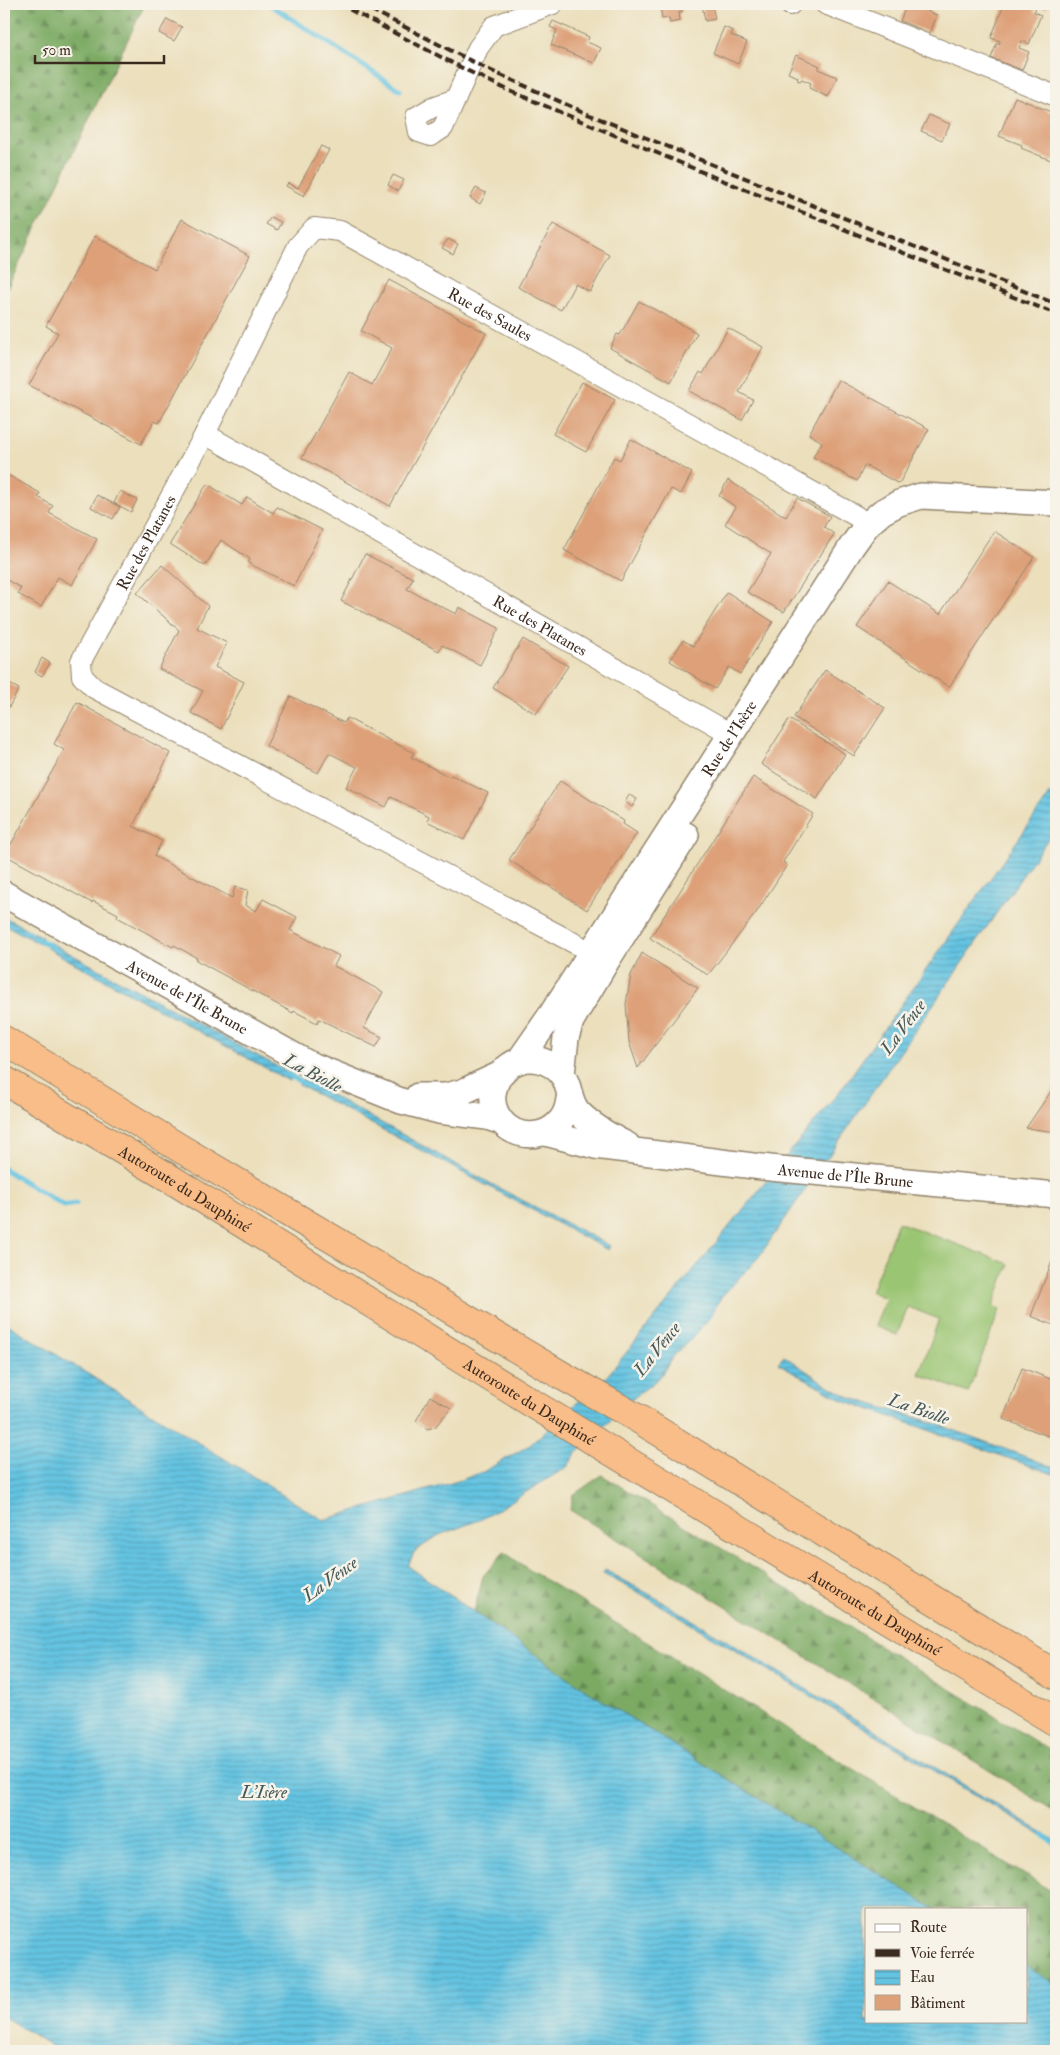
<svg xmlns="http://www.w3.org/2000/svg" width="1060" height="2055" font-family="'IM FELL Double Pica',serif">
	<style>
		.grass { fill: #9ac572; stroke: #6a7848 }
		.forest { fill: url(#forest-firs); stroke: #5b6a41 }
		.water { fill: url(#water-rules); stroke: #507780 }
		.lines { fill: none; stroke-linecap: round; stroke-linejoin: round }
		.stream { stroke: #64c4e2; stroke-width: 5 }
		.building { fill: #dda078 }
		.minor-casing { stroke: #93846d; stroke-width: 22 }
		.tertiary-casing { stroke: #93846d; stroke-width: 28 }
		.motorway-casing { stroke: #93846d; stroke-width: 30 }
		.minor { stroke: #fff; stroke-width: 20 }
		.tertiary { stroke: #fff; stroke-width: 25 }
		.motorway { stroke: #f8bd88; stroke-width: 28 }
		.rail { stroke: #3b2a1e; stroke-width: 4; stroke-dasharray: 8 4; stroke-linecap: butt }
		.labels { text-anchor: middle; stroke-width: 5; stroke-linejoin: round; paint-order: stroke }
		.street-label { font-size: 16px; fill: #3b2a1e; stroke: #f7f3e8 }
		.water-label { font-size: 18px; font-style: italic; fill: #475859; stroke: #f7f3e8 }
	</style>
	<defs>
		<pattern id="forest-firs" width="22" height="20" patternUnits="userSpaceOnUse" patternTransform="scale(1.25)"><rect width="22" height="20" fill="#7baa64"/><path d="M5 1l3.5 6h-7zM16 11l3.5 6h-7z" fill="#668b52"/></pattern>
		<pattern id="water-rules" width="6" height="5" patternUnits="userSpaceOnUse" patternTransform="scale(1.25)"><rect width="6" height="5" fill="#64c4e2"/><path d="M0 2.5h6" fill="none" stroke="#549fb7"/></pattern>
	</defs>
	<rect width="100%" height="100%" fill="#f7f3e8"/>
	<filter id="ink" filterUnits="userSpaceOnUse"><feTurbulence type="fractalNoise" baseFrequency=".02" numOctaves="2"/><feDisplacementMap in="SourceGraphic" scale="10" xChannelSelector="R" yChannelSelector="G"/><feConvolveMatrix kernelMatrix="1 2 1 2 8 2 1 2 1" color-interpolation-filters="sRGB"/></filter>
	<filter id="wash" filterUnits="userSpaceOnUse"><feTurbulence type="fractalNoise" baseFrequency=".0096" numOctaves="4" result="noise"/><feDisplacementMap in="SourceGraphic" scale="20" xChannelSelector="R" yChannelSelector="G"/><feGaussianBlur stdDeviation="1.12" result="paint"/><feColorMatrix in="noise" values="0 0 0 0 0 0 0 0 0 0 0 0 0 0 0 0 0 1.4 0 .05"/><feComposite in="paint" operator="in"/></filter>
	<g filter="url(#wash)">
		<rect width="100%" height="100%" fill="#ebdfbc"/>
		<path class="grass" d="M 898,1222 L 1009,1264 L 993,1306 L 1000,1309 L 968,1393 L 919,1374 L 939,1319 L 908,1307 L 897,1335 L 875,1326 L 886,1298 L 871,1292 Z"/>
		<g class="forest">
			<path d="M 4,4 L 145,4 L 4,295 Z"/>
			<path d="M 602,1475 L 1056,1754 L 1056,1812 L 570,1510 L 573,1495 Z"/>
			<path d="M 504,1552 L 528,1569 L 1056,1894 L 1056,1985 L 1026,1966 L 1026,1909 L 935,1909 L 592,1694 L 474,1612 L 483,1576 Z"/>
		</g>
		<g class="water">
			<path d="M 1056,786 L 1056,827 L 758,1258 L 721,1297 L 710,1318 L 693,1337 L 674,1355 L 659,1378 L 637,1395 L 576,1454 L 567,1467 L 482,1519 L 439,1535 L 414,1552 L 408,1566 L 592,1694 L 935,1909 L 866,1909 L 866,2021 L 1026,2021 L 1026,1966 L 1056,1985 L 1056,2051 L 60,2051 L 4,2017 L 4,1322 L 323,1520 L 458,1481 L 483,1472 L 530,1445 L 608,1375 L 843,1087 Z"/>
			<path d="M 4,917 L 42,937 L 40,944 L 4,924 Z"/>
			<path d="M 49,942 L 293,1075 L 289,1081 L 47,948 Z"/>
			<path d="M 302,1079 L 497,1187 L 610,1246 L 608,1250 L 566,1228 L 299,1085 Z"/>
			<path d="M 784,1356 L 824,1383 L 851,1398 L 937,1424 L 1056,1468 L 1056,1475 L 843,1400 L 778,1363 Z"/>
			<path d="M 605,1570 L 658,1599 L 1056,1841 L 1056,1844 L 638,1592 L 603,1574 Z"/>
		</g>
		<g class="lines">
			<g class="stream">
				<path d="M 269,4 L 400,90"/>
				<path d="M 36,938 L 53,947"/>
				<path d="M 287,1074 L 306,1085"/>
				<path d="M 4,1169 L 64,1206 L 76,1204"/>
				<path d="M 1044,1836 L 1056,1844"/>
			</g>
		</g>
		<g id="blocks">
			<g class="building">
				<path d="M 660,4 L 681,4 L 682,12 L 679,12 L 680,21 L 670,23 L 669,18 L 662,19 Z"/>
				<path d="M 702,4 L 712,4 L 715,19 L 705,21 Z"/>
				<path d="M 909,4 L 940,4 L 938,7 L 931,5 L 928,12 L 937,15 L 930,33 L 900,21 L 906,6 L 908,7 Z"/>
				<path d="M 1000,4 L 1048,4 L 1046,9 L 1037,5 L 1034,12 L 1041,15 L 1029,44 L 1022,41 L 1019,48 L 1029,52 L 1022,70 L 991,58 L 997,43 L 999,44 L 1000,41 L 991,38 L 1004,5 Z"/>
				<path d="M 167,19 L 182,27 L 174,41 L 159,33 Z"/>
				<path d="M 553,21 L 589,37 L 587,42 L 601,48 L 594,63 L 551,45 L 557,30 L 550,27 Z"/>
				<path d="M 724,27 L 733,31 L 731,35 L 747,42 L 738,64 L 713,53 Z"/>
				<path d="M 796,55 L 820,66 L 818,69 L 837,77 L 828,97 L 809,88 L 811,83 L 802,79 L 800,81 L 797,80 L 798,77 L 788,73 Z"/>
				<path d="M 1015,97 L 1056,114 L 1056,159 L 1054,158 L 1053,161 L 1021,148 L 1022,145 L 999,136 Z"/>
				<path d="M 929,115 L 950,124 L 942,140 L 921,131 Z"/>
				<path d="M 321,146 L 329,150 L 304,196 L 286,186 L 288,183 L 298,188 Z"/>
				<path d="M 393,175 L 404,180 L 398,191 L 388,185 Z"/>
				<path d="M 476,188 L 486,193 L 480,204 L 470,198 Z"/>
				<path d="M 271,217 L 281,222 L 277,230 L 266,224 Z"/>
				<path d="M 182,219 L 250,256 L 159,423 L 154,421 L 141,444 L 29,385 L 58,333 L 46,326 L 95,236 L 155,269 Z"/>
				<path d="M 553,224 L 610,255 L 590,292 L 575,284 L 561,310 L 518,287 Z"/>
				<path d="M 448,239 L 458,244 L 453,254 L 442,248 Z"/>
				<path d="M 389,280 L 486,333 L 390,506 L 302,458 L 349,372 L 372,385 L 392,348 L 361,331 Z"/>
				<path d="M 639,301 L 697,333 L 671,382 L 610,348 L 617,334 L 620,335 Z"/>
				<path d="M 728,328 L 763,347 L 739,392 L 753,400 L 742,420 L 689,391 L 700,372 L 703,374 Z"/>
				<path d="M 838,380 L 929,429 L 900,482 L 897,483 L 865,465 L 857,481 L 813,457 L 822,442 L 809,434 Z"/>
				<path d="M 582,382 L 615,400 L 586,452 L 553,434 Z"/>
				<path d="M 631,439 L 692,473 L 681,494 L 671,489 L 621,581 L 564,550 L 614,457 L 620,460 Z"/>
				<path d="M 4,473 L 40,493 L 38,497 L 53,506 L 49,513 L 97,539 L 72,585 L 58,577 L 41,607 L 18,594 L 21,588 L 7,580 L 4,587 Z"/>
				<path d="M 728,480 L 786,517 L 797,498 L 830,516 L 824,527 L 834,534 L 784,612 L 747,592 L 771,554 L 725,524 L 736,507 L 719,496 Z"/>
				<path d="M 207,484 L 242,505 L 247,497 L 273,513 L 277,507 L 322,530 L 294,586 L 248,563 L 250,559 L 221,540 L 205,566 L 170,544 Z"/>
				<path d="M 120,491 L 137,500 L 131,512 L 114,503 Z"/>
				<path d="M 97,495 L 120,507 L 113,519 L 91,507 Z"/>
				<path d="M 994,531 L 1034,557 L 949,687 L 857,627 L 888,581 L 940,614 Z"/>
				<path d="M 365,554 L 413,578 L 407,589 L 456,614 L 459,607 L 499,628 L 480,665 L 442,645 L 439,651 L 341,601 Z"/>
				<path d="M 162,565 L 208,606 L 197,628 L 227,643 L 215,667 L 244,682 L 221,729 L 191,713 L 203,691 L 159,669 L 179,630 L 137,593 Z"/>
				<path d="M 727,592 L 773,622 L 740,674 L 729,667 L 715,689 L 670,661 L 683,640 L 693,646 Z"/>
				<path d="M 523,639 L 568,666 L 536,714 L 493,688 Z"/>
				<path d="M 42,658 L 50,663 L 42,676 L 35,672 Z"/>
				<path d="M 825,670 L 885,708 L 854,756 L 794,717 Z"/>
				<path d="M 4,681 L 19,689 L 4,716 Z"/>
				<path d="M 291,696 L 344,723 L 347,718 L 414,753 L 411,757 L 450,777 L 451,775 L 488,793 L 464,840 L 427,821 L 429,816 L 391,797 L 386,807 L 346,787 L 357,767 L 329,753 L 318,773 L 266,746 Z"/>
				<path d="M 77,702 L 170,753 L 133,826 L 162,841 L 154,856 L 232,898 L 235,887 L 248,890 L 245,905 L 256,911 L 263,899 L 297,917 L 290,930 L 339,956 L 334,966 L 383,992 L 364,1028 L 382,1037 L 376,1047 L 319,1019 L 317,1023 L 294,1011 L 293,1013 L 196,960 L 197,958 L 174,945 L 173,947 L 117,917 L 118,914 L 93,901 L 92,903 L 5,855 L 64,750 L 54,744 Z"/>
				<path d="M 789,719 L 845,754 L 817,799 L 761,764 Z"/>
				<path d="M 753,777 L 813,814 L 783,862 L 787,865 L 756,913 L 708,975 L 650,938 Z"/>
				<path d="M 560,781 L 624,821 L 623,824 L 637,833 L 587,910 L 509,860 Z"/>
				<path d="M 629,795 L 637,799 L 632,807 L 625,802 Z"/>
				<path d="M 642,953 L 698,988 L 638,1068 L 629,1042 L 626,1004 L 631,975 Z"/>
				<path d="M 1056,1084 L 1056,1132 L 1026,1128 Z"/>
				<path d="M 1056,1251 L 1056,1326 L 1031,1316 Z"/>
				<path d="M 1022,1368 L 1056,1381 L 1056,1439 L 1003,1419 Z"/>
				<path d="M 430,1396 L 451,1408 L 435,1427 L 427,1429 L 416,1421 Z"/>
			</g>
		</g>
	</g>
	<g filter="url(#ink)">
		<use href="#blocks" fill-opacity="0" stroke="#93846d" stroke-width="1"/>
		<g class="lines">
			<g class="minor-casing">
				<g id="minor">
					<path d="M 825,4 L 1056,96"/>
					<path d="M 790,5 L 791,4"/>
					<path d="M 456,99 L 433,107 L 416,117 L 419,132 L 431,136 L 443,128 L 478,48 L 494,26 L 553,4"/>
					<path id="s1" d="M 205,434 L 731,734"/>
					<path id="s2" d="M 591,952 L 94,688 L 82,676 L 81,661 L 205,434 L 298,246 L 314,228 L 340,231 L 856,516 L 867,525"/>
				</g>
			</g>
			<g class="tertiary-casing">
				<g id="tertiary">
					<path id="s3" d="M 4,894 L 307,1063 L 401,1101 L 439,1111 L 487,1117 L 502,1122"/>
					<path id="s4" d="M 519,1061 L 551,1015 L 852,546 L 867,525 L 882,512 L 899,503 L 921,496 L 1056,503"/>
					<path d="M 562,1074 L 566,1038 L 571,1021 L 606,962 L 686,835"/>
					<path d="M 418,1096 L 446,1096 L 462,1092 L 501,1074"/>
					<path d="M 569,1099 C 568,1107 566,1114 561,1120 C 546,1139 517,1140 501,1121 C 494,1112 491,1100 494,1089 C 497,1076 506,1066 518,1061 C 537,1055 559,1064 566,1082 C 571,1094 570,1104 579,1113 C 593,1127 609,1136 627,1145"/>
					<path id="s5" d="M 545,1133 L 595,1146 L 770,1168 L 1056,1195"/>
				</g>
			</g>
			<g class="motorway-casing">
				<g id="motorway">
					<path d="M 4,1040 L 178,1147 L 561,1375 L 637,1418 L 1056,1675"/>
					<path id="s6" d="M 4,1080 L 166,1176 L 535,1405 L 1056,1722"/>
				</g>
			</g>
			<use href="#minor" class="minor"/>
			<use href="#tertiary" class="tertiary"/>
			<use href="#motorway" class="motorway"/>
			<g class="rail">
				<path d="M 339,4 L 464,69 L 510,91 L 714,177 L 1056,314"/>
				<path d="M 360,4 L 485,68 L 590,115 L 1056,304"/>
			</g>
		</g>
	</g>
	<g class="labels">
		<g class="street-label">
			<text dy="6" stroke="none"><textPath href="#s2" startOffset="1285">Rue des Saules</textPath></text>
			<text dy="6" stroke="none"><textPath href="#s2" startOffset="730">Rue des Platanes</textPath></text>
			<text dy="6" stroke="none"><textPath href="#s1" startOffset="386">Rue des Platanes</textPath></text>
			<text dy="6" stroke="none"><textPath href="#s4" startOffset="385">Rue de l'Isère</textPath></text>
			<text dy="6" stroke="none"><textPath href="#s3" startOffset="210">Avenue de l'Île Brune</textPath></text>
			<text dy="6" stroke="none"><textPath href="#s5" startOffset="304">Avenue de l'Île Brune</textPath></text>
			<text dy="6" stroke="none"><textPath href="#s6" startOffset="211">Autoroute du Dauphiné</textPath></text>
			<text dy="6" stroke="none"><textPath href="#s6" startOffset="616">Autoroute du Dauphiné</textPath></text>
			<text dy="6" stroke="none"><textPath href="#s6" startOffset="1021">Autoroute du Dauphiné</textPath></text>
		</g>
		<g class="water-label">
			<text transform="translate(903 1027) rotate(-53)" y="6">La Vence</text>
			<text transform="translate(313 1073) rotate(28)" y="6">La Biolle</text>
			<text transform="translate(657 1349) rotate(-51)" y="6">La Vence</text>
			<text transform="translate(919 1409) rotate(19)" y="6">La Biolle</text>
			<text transform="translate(330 1579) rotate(-36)" y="6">La Vence</text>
			<text x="264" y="1798">L'Isère</text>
		</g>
	</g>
	<rect width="1060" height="2055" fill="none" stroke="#f7f3e8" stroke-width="20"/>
	<rect x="865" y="1908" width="162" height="115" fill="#f7f3e8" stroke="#aca397"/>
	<rect x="875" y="1924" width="25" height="8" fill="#ffffff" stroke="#aca397"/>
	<text x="910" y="1932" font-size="15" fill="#3b2a1e">Route</text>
	<rect x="875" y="1949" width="25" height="8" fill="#3b2a1e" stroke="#aca397"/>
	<text x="910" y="1958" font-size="15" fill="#3b2a1e">Voie ferrée</text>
	<rect x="875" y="1970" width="25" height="15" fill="url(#water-rules)" stroke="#aca397"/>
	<text x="910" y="1982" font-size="15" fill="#3b2a1e">Eau</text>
	<rect x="875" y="1995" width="25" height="15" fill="#dda078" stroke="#aca397"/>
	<text x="910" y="2008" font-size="15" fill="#3b2a1e">Bâtiment</text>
	<path d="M35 55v8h129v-8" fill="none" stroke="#3b2a1e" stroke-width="2.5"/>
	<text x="42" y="55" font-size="15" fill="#3b2a1e" stroke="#f7f3e8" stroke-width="4" paint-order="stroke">50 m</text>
</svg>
